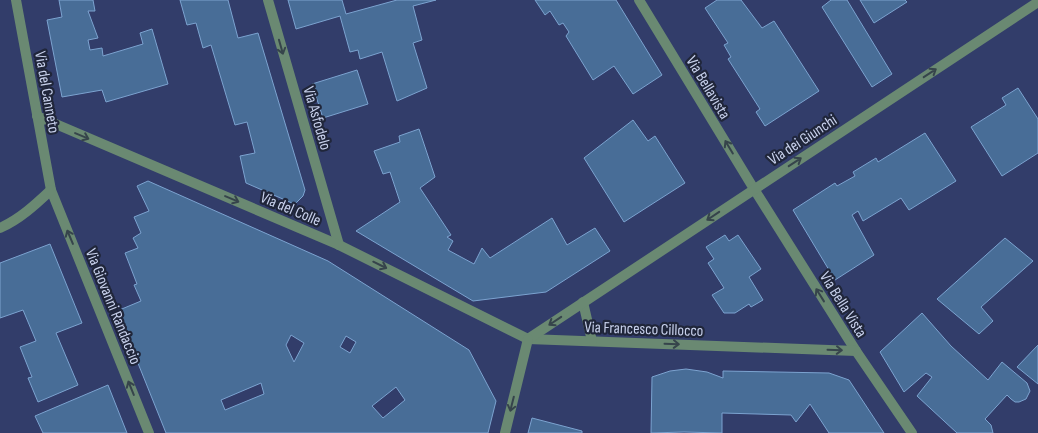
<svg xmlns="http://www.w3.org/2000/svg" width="1038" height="433" font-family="'Sofia Sans Condensed',sans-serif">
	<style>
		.building { fill: #486d97; stroke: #7ca3d0; fill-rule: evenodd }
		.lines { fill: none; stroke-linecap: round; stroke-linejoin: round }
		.minor { stroke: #6a8972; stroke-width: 10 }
		.oneway { stroke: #36444b }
		.labels { text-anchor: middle; stroke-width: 4.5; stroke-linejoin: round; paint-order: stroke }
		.street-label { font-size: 16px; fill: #c8d1ec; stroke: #20263a }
	</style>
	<rect width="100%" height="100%" fill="#323d6a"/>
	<g class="building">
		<path d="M 59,0 L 93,0 L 95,11 L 88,11 L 98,38 L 88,40 L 90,50 L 102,48 L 103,56 L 143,44 L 140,33 L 152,29 L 168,84 L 106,102 L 102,90 L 62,97 L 47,20 L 62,17 Z"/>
		<path d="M 180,0 L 228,0 L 238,38 L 258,33 L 305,190 L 303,196 L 296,203 L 292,203 L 246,183 L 240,156 L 255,153 L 247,122 L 235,125 L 211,45 L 203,48 L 196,23 L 187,25 Z"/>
		<path d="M 288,0 L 342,0 L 346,14 L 397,0 L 436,0 L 413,6 L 422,40 L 413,43 L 427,88 L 397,101 L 382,52 L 360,59 L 358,50 L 350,52 L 340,16 L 296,29 Z"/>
		<path d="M 535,0 L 616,0 L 662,75 L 633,94 L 614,66 L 593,80 L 566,36 L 569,32 L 563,23 L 559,25 L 550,11 L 545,15 Z"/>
		<path d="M 717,0 L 741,0 L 762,28 L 774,21 L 819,91 L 765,126 L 756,112 L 760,109 L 728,59 L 731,57 L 724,45 L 728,43 L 705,8 Z"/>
		<path d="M 831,0 L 847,0 L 892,74 L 872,87 L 822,7 Z"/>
		<path d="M 860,0 L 905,0 L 907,2 L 874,23 Z"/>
		<path d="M 357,70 L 368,104 L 323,118 L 312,84 Z"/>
		<path d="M 1018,88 L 1038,119 L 1038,153 L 1002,176 L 971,127 L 1006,105 L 1002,98 Z"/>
		<path d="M 633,120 L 648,141 L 655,136 L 685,183 L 624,222 L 584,158 Z"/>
		<path d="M 419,129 L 435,177 L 420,188 L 451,235 L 447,237 L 453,241 L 448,250 L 474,264 L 482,248 L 490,258 L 552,218 L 567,245 L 595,228 L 610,251 L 546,292 L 473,301 L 356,231 L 400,202 L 390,172 L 383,174 L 374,151 L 400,142 L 399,136 Z"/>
		<path d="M 925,133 L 956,181 L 909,210 L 901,198 L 863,221 L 858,211 L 852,215 L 874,255 L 835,280 L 793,210 L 835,183 L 837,186 L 855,176 L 853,172 L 876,158 L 878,162 Z"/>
		<path d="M 148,181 L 328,261 L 469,350 L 496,401 L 488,433 L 166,433 L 117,311 L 141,301 L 134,285 L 137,284 L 125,253 L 138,248 L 133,238 L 141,233 L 134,217 L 149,211 L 137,186 ZM 291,335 L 304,343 L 294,362 L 286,345 ZM 346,336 L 356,342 L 350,353 L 340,347 ZM 261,383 L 264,394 L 225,410 L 221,400 ZM 396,387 L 405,400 L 383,418 L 372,406 Z"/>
		<path d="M 725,235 L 729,241 L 738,235 L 761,269 L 749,277 L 763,300 L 751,307 L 749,304 L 735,313 L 724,313 L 712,295 L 724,288 L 708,263 L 714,259 L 706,247 Z"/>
		<path d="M 1005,238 L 1033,261 L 981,307 L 993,321 L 979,334 L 937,299 Z"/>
		<path d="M 50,244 L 82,323 L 56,333 L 78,385 L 38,402 L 28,378 L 32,377 L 20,347 L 36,341 L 23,310 L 0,318 L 0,263 Z"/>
		<path d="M 922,313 L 951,346 L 988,380 L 1002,362 L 1027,383 L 1030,391 L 1026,399 L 1019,402 L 1015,402 L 1011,399 L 1007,395 L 985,419 L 991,425 L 993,433 L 957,433 L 917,396 L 932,377 L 926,373 L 904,392 L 880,352 Z"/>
		<path d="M 1038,345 L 1038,384 L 1017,367 Z"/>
		<path d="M 686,369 L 707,372 L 723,378 L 723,371 L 829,373 L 849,380 L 884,433 L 829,433 L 810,404 L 796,422 L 791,415 L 722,413 L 722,433 L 684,432 L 651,433 L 652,377 L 670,371 Z"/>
		<path d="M 108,385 L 127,433 L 43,433 L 35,416 Z"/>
		<path d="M 532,418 L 582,431 L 582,433 L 528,433 Z"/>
	</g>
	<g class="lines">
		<g class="minor">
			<path d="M 16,0 L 51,190 L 149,433"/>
			<path d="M 268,0 L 339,245"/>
			<path d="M 639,0 L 754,189 L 856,351 L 912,433"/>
			<path d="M 37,116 L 339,245 L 528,339 L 856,351"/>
			<path d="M 0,228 C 20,219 35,205 51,190"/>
			<path d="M 583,302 L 592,341"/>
			<path d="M 528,339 L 1038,2"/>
			<path d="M 505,433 L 528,339"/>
		</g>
	</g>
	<defs><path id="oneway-shaft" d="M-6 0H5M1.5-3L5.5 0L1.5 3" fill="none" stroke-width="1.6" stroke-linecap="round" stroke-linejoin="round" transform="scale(1.25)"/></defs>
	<g class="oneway">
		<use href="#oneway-shaft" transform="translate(281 47) rotate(74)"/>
		<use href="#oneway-shaft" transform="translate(930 73) rotate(-33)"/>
		<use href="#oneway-shaft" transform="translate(82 136) rotate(23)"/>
		<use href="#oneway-shaft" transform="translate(729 147) rotate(-121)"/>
		<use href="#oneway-shaft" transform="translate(795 162) rotate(-33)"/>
		<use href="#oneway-shaft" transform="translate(232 199) rotate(23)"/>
		<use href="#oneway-shaft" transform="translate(713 216) rotate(146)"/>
		<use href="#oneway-shaft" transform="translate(70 237) rotate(-113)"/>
		<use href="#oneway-shaft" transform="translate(380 265) rotate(26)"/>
		<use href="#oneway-shaft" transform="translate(820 295) rotate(-122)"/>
		<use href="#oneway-shaft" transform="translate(555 321) rotate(146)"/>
		<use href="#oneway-shaft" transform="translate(672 344) rotate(2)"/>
		<use href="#oneway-shaft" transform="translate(835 350) rotate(2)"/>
		<use href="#oneway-shaft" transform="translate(131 388) rotate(-112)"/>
		<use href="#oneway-shaft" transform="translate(512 404) rotate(104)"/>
	</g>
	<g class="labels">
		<g class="street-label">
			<text transform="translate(709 87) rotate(59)" y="6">Via Bellavista</text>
			<text transform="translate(48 92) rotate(80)" y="6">Via del Canneto</text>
			<text transform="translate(318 118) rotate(74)" y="6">Via Asfodelo</text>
			<text transform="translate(802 139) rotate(-33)" y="6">Via dei Giunchi</text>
			<text transform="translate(291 208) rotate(23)" y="6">Via del Colle</text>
			<text transform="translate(844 304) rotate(58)" y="6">Via Bella Vista</text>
			<text transform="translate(114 306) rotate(68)" y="6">Via Giovanni Randaccio</text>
			<text transform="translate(644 328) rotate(2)" y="6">Via Francesco Cillocco</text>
		</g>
	</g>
</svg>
